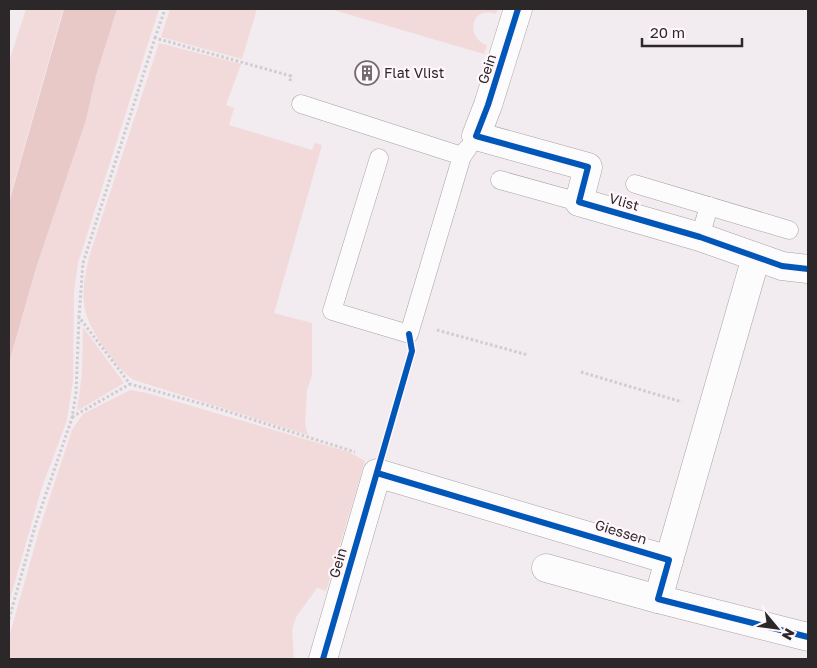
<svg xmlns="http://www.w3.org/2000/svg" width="817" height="668" font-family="'Golos Text',sans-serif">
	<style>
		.green { fill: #f2dadb }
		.forest { fill: #e8c9c8 }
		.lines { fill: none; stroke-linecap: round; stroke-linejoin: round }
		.service-casing { stroke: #a7a2a4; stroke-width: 19 }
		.minor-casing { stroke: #a7a2a4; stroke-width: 29 }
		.path { stroke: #cfccce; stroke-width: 3; stroke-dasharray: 2.5 2.5; stroke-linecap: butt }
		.service { stroke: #fdfcfd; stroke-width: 18 }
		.minor { stroke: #fdfcfd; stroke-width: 28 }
		.cycleway-casing { stroke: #fff7fb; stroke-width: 9 }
		.cycleway { stroke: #0057b8; stroke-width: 6 }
		.labels { text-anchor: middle; stroke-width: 4.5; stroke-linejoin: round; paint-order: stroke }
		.street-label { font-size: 14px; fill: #2c2729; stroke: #fff7fb }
		.poi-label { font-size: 14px; fill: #2c2729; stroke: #fff7fb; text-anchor: start }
	</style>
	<rect width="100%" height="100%" fill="#f2ebef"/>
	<g class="green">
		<path d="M 26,9 L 63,9 L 9,201 L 9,62 Z"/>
		<path d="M 117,9 L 159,9 L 78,263 L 74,292 L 73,381 L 67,420 L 41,490 L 9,603 L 9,363 L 36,268 L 86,120 L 96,76 Z"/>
		<path d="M 170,9 L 257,9 L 242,59 L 161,37 Z"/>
		<path d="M 330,9 L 498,9 L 496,14 C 470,5 465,38 487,45 L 484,54 Z"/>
		<path d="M 159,43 L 241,64 L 226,105 L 234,108 L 229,125 L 312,150 L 315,143 L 322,145 L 274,313 L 312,323 L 312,375 L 307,390 L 305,423 L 308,435 L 134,380 C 121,372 114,361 105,349 C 80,313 80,299 89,257 Z"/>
		<path d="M 83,327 L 124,383 L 77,411 L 82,373 Z"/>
		<path d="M 130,390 L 147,393 L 349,452 L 365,461 L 326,591 L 317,588 L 296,617 L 292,630 L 294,659 L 9,659 L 9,637 L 41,524 L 72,430 L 83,414 Z"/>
	</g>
	<path class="forest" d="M 64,9 L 117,9 L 96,76 L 86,120 L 36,268 L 9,363 L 9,203 Z"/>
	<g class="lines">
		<g class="service-casing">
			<g id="service">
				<path d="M 301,104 L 462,156 L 468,148"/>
				<path d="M 379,158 L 332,311 L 409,334 L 462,156"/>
				<path d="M 500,180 L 579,202"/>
				<path d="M 635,184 L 789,230"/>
				<path d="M 700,237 L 709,206"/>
			</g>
		</g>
		<g class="minor-casing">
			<g id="minor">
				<path d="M 518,9 L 488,105 L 476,136 L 588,167 L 579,202 L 700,237 L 782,266 L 808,269"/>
				<path d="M 669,560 L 756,257"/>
				<path d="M 546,568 L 658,599"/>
				<path d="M 323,659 L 377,473 L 669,560 L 658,599 L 808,637"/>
			</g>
		</g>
		<g class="path">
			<path d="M 155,38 L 165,9"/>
			<path d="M 290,81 L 291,76 L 155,38 L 83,263 L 79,317 L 130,384 L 210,406 L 355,452"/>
			<path d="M 437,330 L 528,355"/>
			<path d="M 581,372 L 682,402"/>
			<path d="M 72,417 L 130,384"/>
			<path d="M 9,619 L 36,523 L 72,418 L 76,393 L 79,318"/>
		</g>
		<use href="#service" class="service"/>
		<use href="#minor" class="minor"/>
		<g class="cycleway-casing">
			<g id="cycleway">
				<path d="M 518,9 L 488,105 L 476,136 L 588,167 L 579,202 L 700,237 L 782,266 L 808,269"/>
				<path d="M 377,473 L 669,560 L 658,599 L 808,637"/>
				<path d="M 323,659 L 412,351 L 409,334"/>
			</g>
		</g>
		<use href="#cycleway" class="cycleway"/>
	</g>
	<defs>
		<g id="building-ring" transform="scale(1.25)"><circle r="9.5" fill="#fff7fb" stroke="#716c6e" stroke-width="1.5"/><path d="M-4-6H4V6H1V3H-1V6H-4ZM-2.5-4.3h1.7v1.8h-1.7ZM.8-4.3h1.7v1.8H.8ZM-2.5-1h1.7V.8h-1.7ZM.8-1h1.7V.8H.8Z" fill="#716c6e"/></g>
	</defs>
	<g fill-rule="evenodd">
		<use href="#building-ring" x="367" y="73"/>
	</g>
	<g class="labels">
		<g class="street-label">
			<text transform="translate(487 69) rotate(-72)" y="5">Gein</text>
			<text transform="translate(624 202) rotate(16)" y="5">Vlist</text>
			<text transform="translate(621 532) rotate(17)" y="5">Giessen</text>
			<text transform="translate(338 563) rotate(-74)" y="5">Gein</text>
		</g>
		<g class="poi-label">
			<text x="384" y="78">Flat Vlist</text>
		</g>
	</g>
	<rect width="817" height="668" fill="none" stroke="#2c2729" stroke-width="20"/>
	<g transform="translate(777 628) rotate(119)" stroke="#fff7fb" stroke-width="4" paint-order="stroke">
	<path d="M0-4L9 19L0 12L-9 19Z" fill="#2c2729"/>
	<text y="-8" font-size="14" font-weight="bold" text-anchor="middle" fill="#2c2729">N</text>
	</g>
	<path d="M642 38v8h100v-8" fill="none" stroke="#2c2729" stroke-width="2.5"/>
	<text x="650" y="38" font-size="15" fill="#2c2729" stroke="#fff7fb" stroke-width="4" paint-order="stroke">20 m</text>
</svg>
